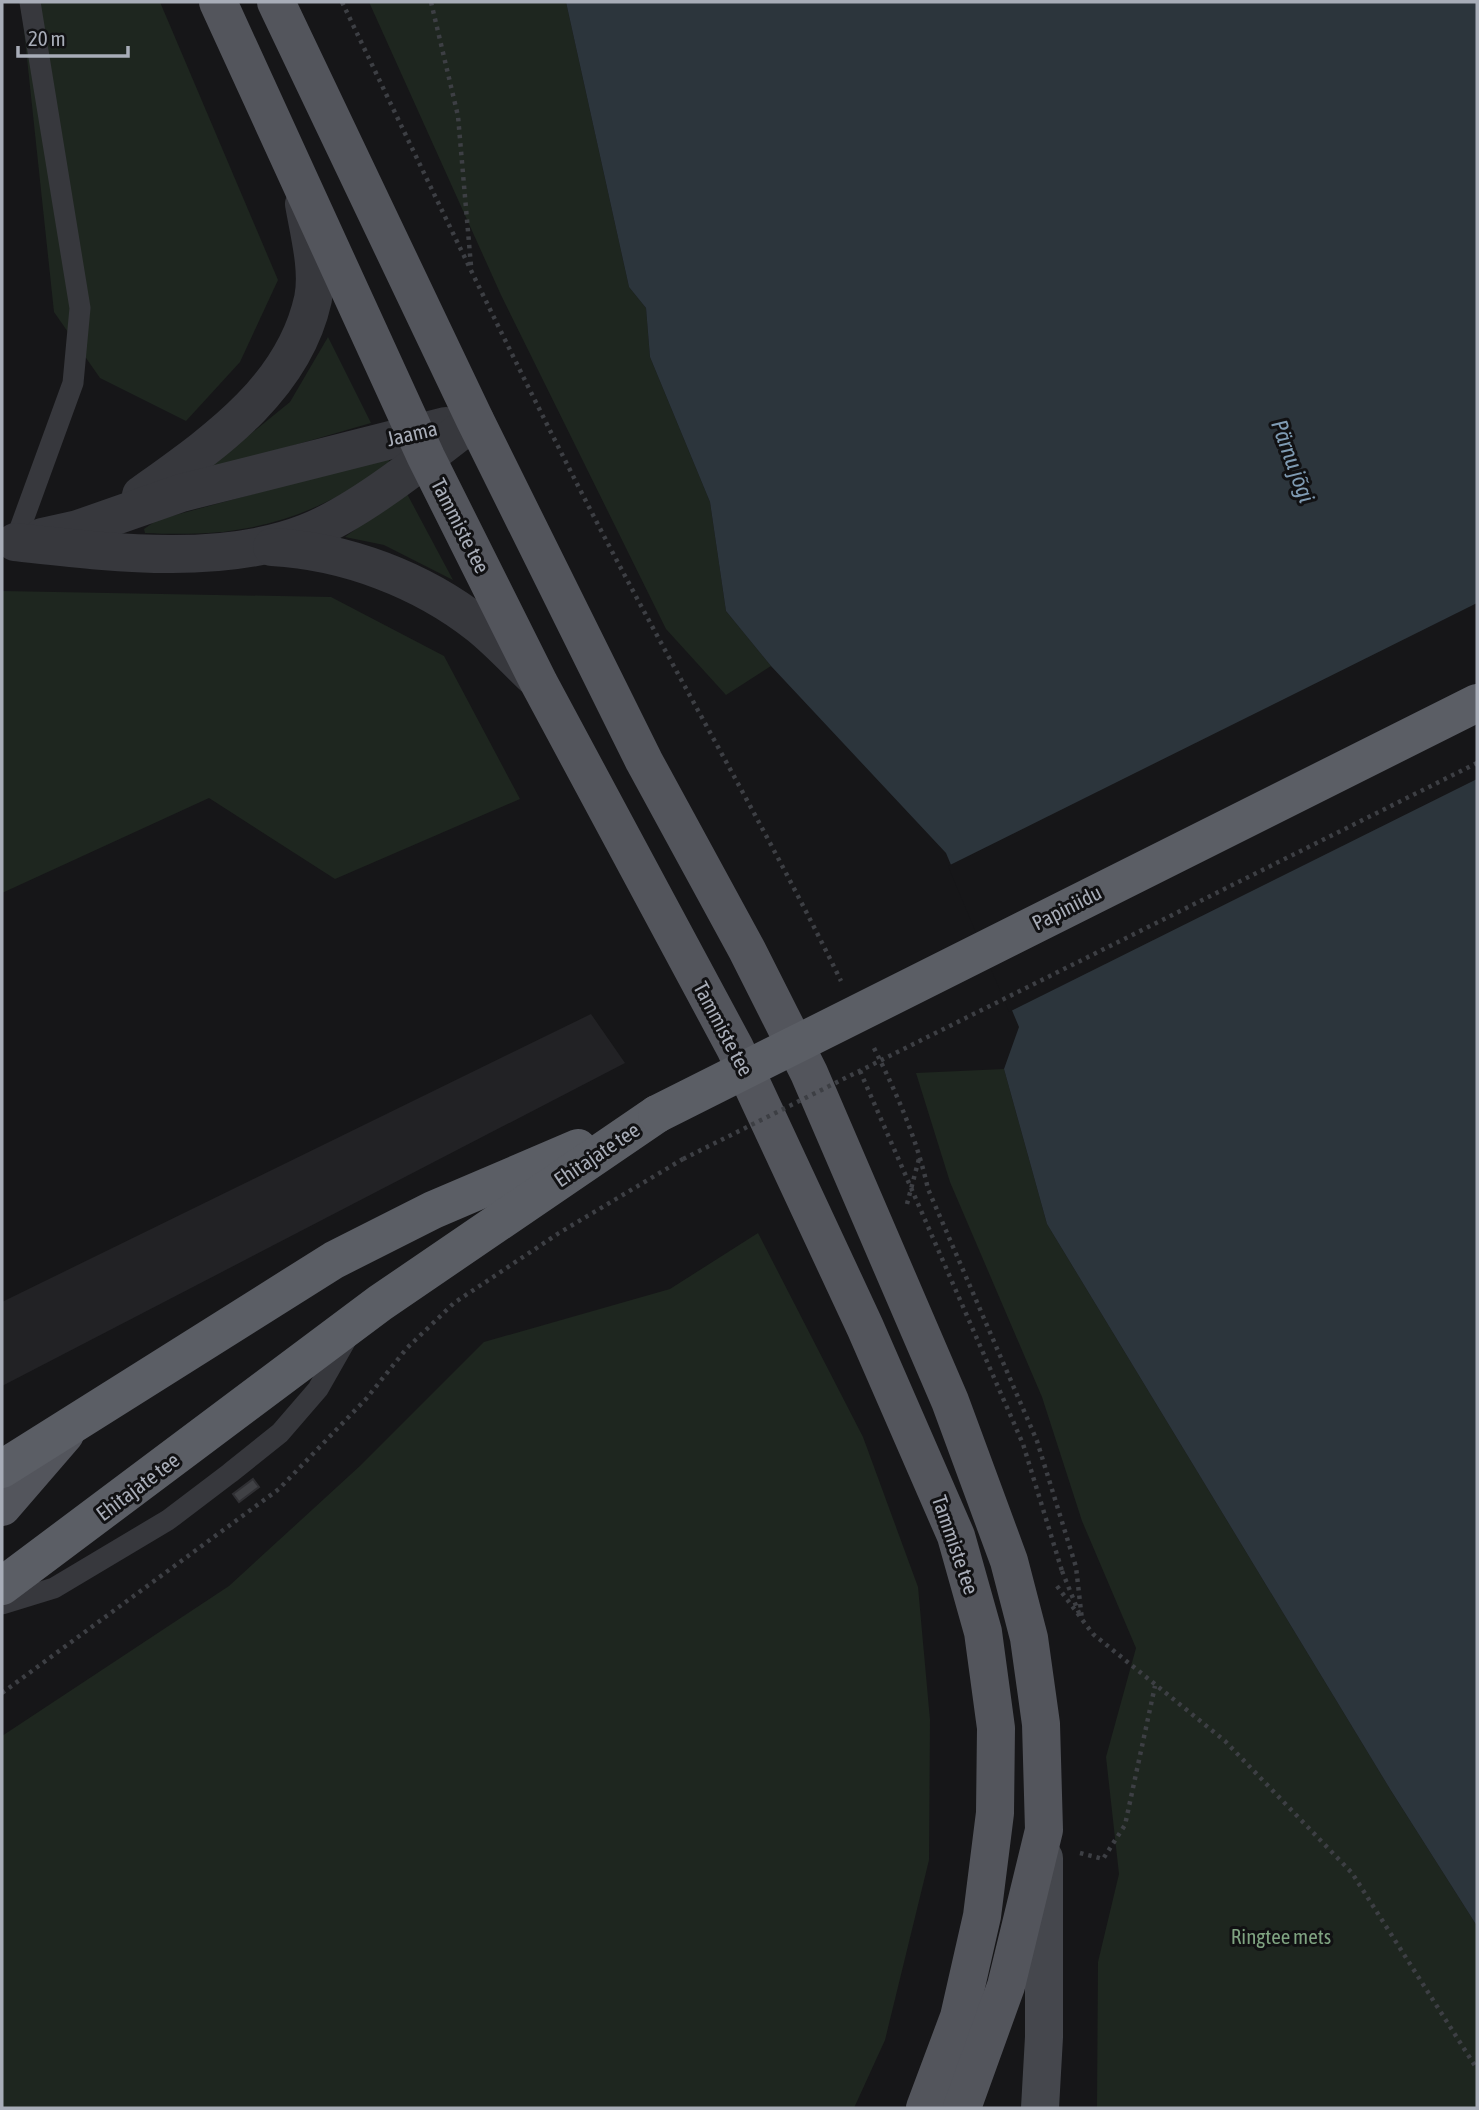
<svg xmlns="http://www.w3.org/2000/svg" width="1479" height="2110" font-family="'Asap Condensed',sans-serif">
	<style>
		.built { fill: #222225 }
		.green { fill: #1e261f }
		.water { fill: #2c353c }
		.pier { fill: #161618 }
		.building { fill: #404145; stroke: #303034; stroke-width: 2 }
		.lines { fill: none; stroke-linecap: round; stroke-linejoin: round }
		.path { stroke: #3d3f44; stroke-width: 4.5; stroke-dasharray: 3.5 5; stroke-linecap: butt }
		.service { stroke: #37383d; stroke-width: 21 }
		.minor { stroke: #37383d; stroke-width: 38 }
		.secondary { stroke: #45474d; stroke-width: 38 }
		.primary { stroke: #53555c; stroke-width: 38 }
		.trunk { stroke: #5b5e65; stroke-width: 38 }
		.path-bridge { stroke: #3d3f44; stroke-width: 4.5; stroke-dasharray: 3.5 5; stroke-linecap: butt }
		.trunk-bridge { stroke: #5b5e65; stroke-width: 38 }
		.labels { text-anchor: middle; stroke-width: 6; stroke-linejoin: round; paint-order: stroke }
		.street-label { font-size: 21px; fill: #a8adb8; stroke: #111113 }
		.park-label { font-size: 21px; fill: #7fa381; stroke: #111113 }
		.water-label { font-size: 23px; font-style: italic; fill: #7f9bb3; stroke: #111113 }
	</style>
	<rect width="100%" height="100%" fill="#161618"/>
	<path class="built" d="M 591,1014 L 625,1063 L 2,1386 L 2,1302 Z"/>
	<g class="green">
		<path d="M 21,2 L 160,2 L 278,280 L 240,362 L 186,421 L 100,378 L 54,312 Z"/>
		<path d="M 369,2 L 566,2 L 629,287 L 646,308 L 650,357 L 710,502 L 726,611 L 771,666 L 726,695 L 666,629 L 501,295 Z"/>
		<path d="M 328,337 L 371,423 L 205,471 L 290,402 Z"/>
		<path d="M 390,457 L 388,466 C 305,522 244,538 145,533 L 144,529 L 157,520 Z"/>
		<path d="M 406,492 L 453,580 L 384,545 L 345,537 Z"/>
		<path d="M 2,591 L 331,597 L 444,656 L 520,799 L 335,879 L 209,798 L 2,893 Z"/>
		<path d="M 1004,1069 L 1047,1224 L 1390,1789 L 1477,1926 L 1477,2108 L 1097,2108 L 1098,1962 L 1119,1874 L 1106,1757 L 1136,1648 L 1082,1521 L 1042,1397 L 950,1182 L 916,1073 Z"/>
		<path d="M 758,1233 L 863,1437 L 918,1587 L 930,1720 L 929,1860 L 885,2040 L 854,2108 L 2,2108 L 2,1736 L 229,1586 L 361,1465 L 484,1342 L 670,1289 Z"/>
	</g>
	<path class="water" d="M 566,2 L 1477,2 L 1477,1926 L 1390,1789 L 1047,1224 L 1004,1069 L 1019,1027 L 946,853 L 771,666 L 726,611 L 710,502 L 650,357 L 646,308 L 629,287 Z"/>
	<path class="pier" d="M 1477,603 L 1477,779 L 1009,1012 L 948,866 Z"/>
	<path class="building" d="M 253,1479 L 259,1487 L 239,1502 L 233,1494 Z"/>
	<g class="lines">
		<g class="path">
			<path d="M 342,2 C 424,173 505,344 592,513 C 673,670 763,822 841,981"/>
			<path d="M 431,2 L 458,116 L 471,266"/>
			<path d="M 874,1048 C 897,1094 917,1139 928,1189 L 1037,1441 L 1076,1567 L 1082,1620"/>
			<path d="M 907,1204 L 920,1155"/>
			<path d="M 1062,1571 L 1079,1613"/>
			<path d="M 1057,1586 L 1093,1634 L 1225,1741 L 1352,1873 L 1477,2069"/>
			<path d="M 2,1693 L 279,1489 L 366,1399 L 407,1348 L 454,1303 L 559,1233 L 683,1159"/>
			<path d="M 1080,1853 L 1103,1859 L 1125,1825 L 1155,1686"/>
		</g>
		<g class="service">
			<path d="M 15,542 L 73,383 L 80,308 L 30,2"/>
			<path d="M 2,1604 L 54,1588 L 168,1520 L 230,1473 L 280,1433 L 318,1389 L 347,1338"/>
		</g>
		<g class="minor">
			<path d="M 141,495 C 212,444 293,390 313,299 C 319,270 309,233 304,204"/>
			<path d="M 42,537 L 78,529 L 181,493 L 446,426"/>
			<path d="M 15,542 C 107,552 219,567 306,533 C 360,512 428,456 475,420"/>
			<path d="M 272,547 C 346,551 422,580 479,625 C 499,641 516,660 534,677"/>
		</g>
		<path class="secondary" d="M 1040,2108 L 1044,2037 L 1044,1858"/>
		<g class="primary">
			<path d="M 218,2 L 426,457 L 539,683 L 735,1048 L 865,1327 L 956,1536 L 983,1632 L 996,1728 L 995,1813 L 982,1916 L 959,2017 L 925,2108"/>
			<path d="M 276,2 L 475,420 L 644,761 L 747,950 L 809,1073 L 950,1401 L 1009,1561 L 1029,1638 L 1041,1724 L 1044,1830 L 1006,1986 L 962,2108"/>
			<path d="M 2,1507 L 65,1434"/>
		</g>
		<g class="trunk">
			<path d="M 2,1469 L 334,1260 L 433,1210 L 578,1148"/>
			<path d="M 2,1586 L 380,1303 L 657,1114"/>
		</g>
		<g class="path-bridge">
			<path d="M 860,1071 L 1023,1444 L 1062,1571"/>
			<path d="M 683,1159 L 1477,763"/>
		</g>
		<path class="trunk-bridge" d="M 657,1114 L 1477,703"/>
	</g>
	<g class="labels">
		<g class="street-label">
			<text transform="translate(412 434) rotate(-13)" y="7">Jaama</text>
			<text transform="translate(460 526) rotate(63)" y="7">Tammiste tee</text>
			<text transform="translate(1067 908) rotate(-27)" y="7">Papiniidu</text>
			<text transform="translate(723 1029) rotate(62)" y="7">Tammiste tee</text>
			<text transform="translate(597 1155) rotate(-34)" y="7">Ehitajate tee</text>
			<text transform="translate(138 1487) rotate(-37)" y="7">Ehitajate tee</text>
			<text transform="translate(955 1545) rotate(71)" y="7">Tammiste tee</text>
		</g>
		<g class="park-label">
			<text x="1281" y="1944">Ringtee mets</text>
		</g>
		<g class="water-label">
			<text transform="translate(1293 461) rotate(70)" y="8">Pärnu jõgi</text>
		</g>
	</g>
	<rect width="1479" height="2110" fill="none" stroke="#a8adb8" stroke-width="7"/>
	<path d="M18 46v10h110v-10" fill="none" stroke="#a8adb8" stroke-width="3.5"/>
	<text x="28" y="46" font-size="21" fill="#a8adb8" stroke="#111113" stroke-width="5" paint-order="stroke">20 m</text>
</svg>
